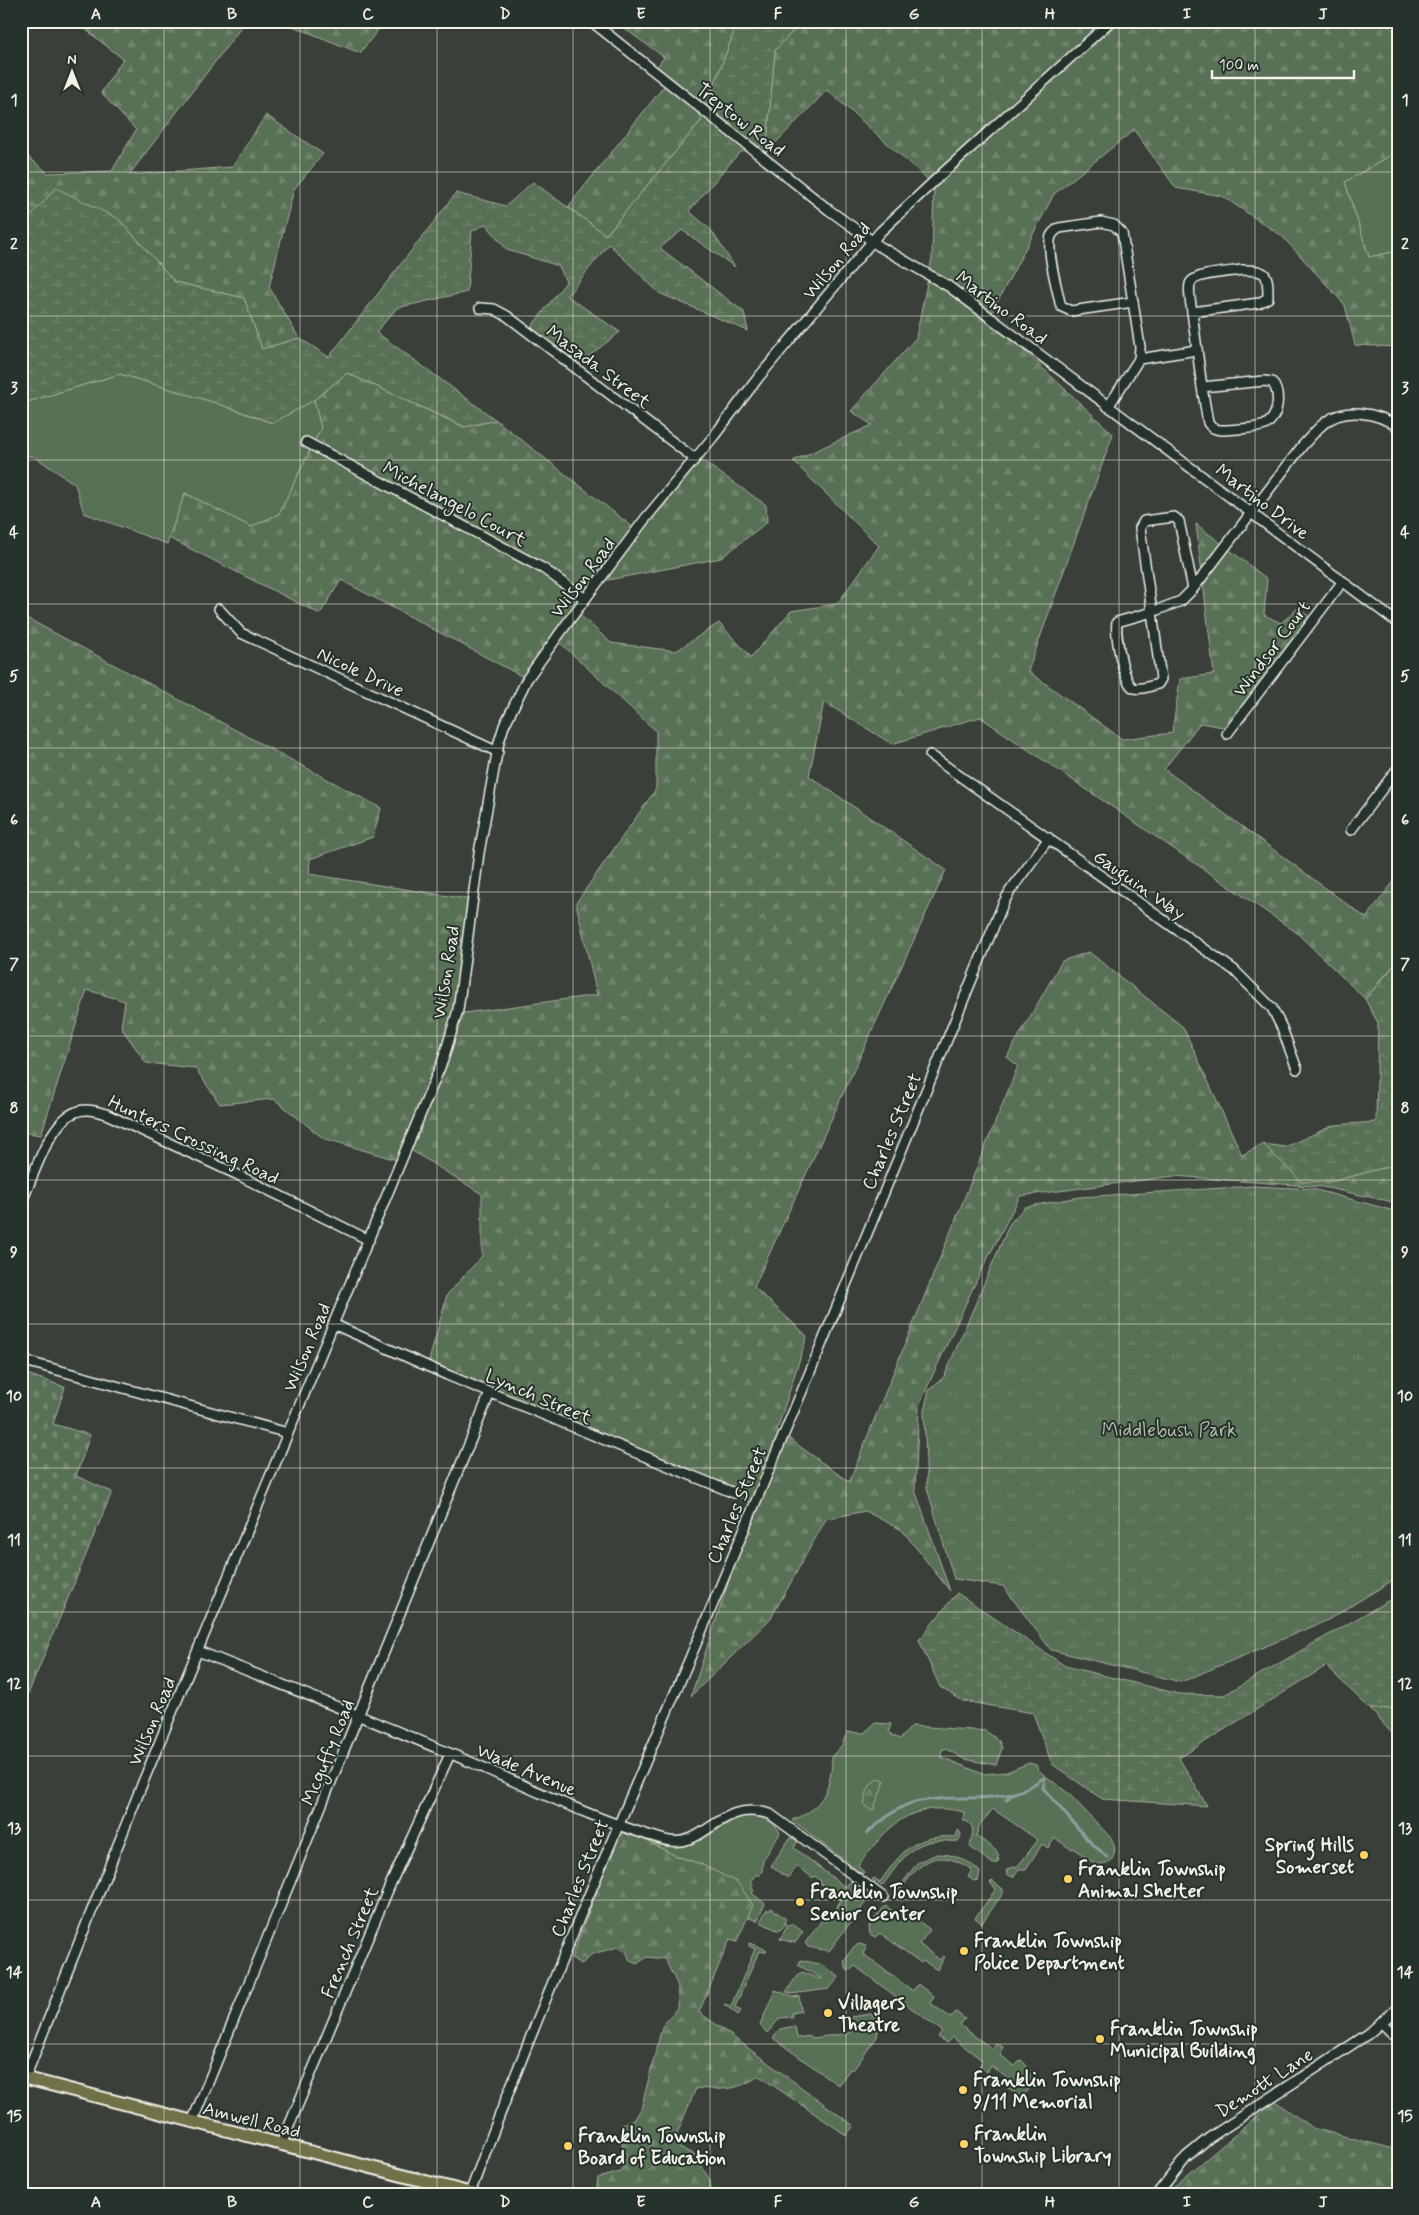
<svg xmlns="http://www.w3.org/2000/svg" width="1419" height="2215" font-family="Mynerve,sans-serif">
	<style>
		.grass { fill: #586f54; stroke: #a6b09e }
		.forest { fill: url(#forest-firs); stroke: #a6b09e }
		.wetland { fill: url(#wetland-marsh); stroke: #a6b09e }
		.cemetery { fill: url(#cemetery-stones); stroke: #a6b09e }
		.park { fill: url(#park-tufts); stroke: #a6b09e }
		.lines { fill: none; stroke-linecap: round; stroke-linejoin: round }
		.stream { stroke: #8c9e9e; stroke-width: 3 }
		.minor-casing { stroke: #f4f1e8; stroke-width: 12 }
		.major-casing { stroke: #f4f1e8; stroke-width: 15 }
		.minor { stroke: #26332d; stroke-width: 9 }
		.major { stroke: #6f704a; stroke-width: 11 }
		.grid { fill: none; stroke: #f4f1e8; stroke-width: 1; stroke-opacity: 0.55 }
		.poi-dot { fill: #ffd166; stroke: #26332d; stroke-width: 2 }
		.labels { text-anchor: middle; stroke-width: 4; stroke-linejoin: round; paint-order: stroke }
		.street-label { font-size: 19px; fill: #f4f1e8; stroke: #26332d }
		.park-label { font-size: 19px; fill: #b6bdad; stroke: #26332d }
		.poi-label { font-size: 19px; font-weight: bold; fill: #f4f1e8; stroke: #26332d; text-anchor: start }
		.neatline { fill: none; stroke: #f4f1e8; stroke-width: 2 }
		.grid-label { font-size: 16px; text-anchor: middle; font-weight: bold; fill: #f4f1e8 }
	</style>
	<defs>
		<pattern id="forest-firs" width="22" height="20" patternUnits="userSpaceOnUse" patternTransform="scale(1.25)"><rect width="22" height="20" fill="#586f54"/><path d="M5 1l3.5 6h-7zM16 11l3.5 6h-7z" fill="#71846d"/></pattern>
		<pattern id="wetland-marsh" width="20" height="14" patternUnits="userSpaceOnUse" patternTransform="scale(1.25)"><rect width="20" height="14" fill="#586f54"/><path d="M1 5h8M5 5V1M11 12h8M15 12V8" fill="none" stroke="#71846d"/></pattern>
		<pattern id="cemetery-stones" width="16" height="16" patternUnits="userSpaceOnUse" patternTransform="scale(1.25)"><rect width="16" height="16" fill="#586f54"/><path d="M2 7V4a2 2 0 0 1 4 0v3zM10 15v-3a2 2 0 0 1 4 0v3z" fill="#71846d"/></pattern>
		<pattern id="park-tufts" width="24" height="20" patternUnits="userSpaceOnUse" patternTransform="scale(1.25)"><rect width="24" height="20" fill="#586f54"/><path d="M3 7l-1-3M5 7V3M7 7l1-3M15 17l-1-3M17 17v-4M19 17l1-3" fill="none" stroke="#71846d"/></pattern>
	</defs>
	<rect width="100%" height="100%" fill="#3a3f3a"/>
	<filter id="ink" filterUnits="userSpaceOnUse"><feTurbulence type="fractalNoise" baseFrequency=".02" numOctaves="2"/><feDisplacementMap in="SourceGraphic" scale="10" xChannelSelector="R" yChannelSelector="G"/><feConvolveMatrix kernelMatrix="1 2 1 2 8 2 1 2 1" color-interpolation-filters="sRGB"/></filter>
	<g filter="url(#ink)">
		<g class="grass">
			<path d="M 1398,151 L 1398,251 L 1369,257 L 1345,182 Z"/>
			<path d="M 120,374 L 216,403 L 272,423 L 314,400 L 321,428 L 279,514 L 251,527 L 185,493 L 167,544 L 84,513 L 75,484 L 35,457 L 21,455 L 21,399 L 27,402 Z"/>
			<path d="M 1398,1708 L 1398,1740 L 1370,1709 Z"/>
			<path d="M 875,1723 L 891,1724 L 889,1731 L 893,1736 L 900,1739 L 912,1726 L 986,1731 L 999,1741 L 1002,1748 L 996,1765 L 964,1759 L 946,1749 L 942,1749 L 941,1757 L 983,1774 L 1007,1772 L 1029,1763 L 1036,1765 L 1038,1770 L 1069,1794 L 1111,1838 C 1116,1847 1116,1853 1110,1862 L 1096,1865 L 1073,1848 L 1071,1849 L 1055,1838 L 1048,1848 L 1042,1844 L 1026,1869 L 1019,1869 L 1013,1877 L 1007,1874 L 1008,1869 L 1018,1866 L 1038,1840 L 993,1809 L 980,1824 L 976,1836 C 985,1843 1002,1849 998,1863 L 993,1864 L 970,1847 C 971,1835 978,1825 963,1820 L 964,1812 C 910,1799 887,1827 858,1866 L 864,1872 L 862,1874 L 792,1820 C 823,1810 832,1786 832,1756 L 842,1745 L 847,1732 L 864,1733 Z"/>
			<path d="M 742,1816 C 758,1816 772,1817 780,1833 L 763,1860 L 762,1871 L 759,1876 L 756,1874 L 750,1882 L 753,1885 L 751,1888 L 754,1890 L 752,1893 L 765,1904 L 757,1921 L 747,1917 L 701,1864 L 676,1856 L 643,1839 C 650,1841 659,1846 666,1846 C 695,1849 717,1828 742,1816 Z"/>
			<path d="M 958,1830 L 961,1833 L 959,1841 C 951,1842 943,1840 935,1841 C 909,1843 897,1867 882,1886 L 872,1880 L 874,1878 L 880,1882 C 902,1851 914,1834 956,1837 Z"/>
			<path d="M 790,1838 L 796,1838 L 798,1840 L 794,1848 L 845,1887 L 851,1881 L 854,1881 L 872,1894 L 829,1951 L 808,1947 L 805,1943 L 822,1920 L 826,1922 L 841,1900 L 825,1888 L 826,1886 L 820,1884 L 821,1881 L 815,1876 L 813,1878 L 797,1866 L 788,1878 L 771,1866 Z"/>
			<path d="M 937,1854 C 955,1854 967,1859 980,1872 L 978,1880 L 974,1881 L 968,1877 L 972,1870 C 935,1844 918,1864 897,1895 L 902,1901 L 893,1896 L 918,1862 Z"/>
			<path d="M 992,1881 L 1003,1889 L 1003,1893 L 982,1923 L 975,1918 L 996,1889 L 990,1883 Z"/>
			<path d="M 885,1906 L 910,1922 L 917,1919 L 930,1930 L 919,1944 L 940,1960 L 943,1956 L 945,1957 L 937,1970 L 924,1961 L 921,1963 L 880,1933 L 875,1937 L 870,1934 L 869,1926 Z"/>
			<path d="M 771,1908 L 786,1919 L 784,1922 L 786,1924 L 779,1931 L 760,1922 L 767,1909 L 769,1911 Z"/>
			<path d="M 792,1924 L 803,1932 L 795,1943 L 780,1939 L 788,1925 L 790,1926 Z"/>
			<path d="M 749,1943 L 767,1950 L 765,1952 L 759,1951 L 735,2007 L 741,2011 L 738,2015 L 724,2004 L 731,2006 L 755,1949 L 749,1946 Z"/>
			<path d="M 859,1944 L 867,1946 L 863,1954 L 913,1991 L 918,1984 L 934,1997 L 930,2003 L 951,2018 L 956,2012 L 965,2019 L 960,2025 L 992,2049 L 996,2043 L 1003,2047 L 1000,2055 L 1015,2066 L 1021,2060 C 1032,2068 1034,2086 1023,2096 L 1017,2095 L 1003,2084 L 1007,2078 L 991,2066 L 987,2072 L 979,2066 L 983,2061 L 952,2037 L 947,2043 L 938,2037 L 942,2031 L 855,1966 L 849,1971 L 847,1970 L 844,1962 L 852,1949 Z"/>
			<path d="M 801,1960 L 822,1965 L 839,1977 L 829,1989 L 791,1994 L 786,1992 L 797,1976 L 802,1972 L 819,1979 L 821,1978 L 798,1965 Z"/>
			<path d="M 775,1990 L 793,1997 L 799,1996 L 801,2011 L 792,2013 L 792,2017 L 780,2018 L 767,2033 L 760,2025 Z"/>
			<path d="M 871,2014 L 883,2023 L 878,2029 L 877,2037 L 853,2070 L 850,2069 L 838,2085 L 773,2038 L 780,2029 L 795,2026 L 797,2038 L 811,2036 L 812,2038 L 851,2033 L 851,2017 Z"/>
		</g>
		<g class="forest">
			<path d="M 75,21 L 246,21 L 129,175 L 232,167 L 266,115 L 323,154 L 294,189 L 269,287 L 299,338 L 262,349 L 244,298 L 175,282 L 119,219 L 21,224 L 21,151 L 48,173 L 112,171 L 136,130 L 101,93 L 123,59 Z"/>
			<path d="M 280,21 L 385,21 L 360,53 Z"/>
			<path d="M 614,21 L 738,21 L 701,121 L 606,235 L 568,207 L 668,81 L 655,70 L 664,57 Z"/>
			<path d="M 803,21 L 1382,21 L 1398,34 L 1398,151 L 1345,182 L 1369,257 L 1398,251 L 1398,347 L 1355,345 L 1345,305 L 1282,236 L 1222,196 L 1176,188 L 1134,130 L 1054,194 L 989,318 L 1113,434 L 1028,671 L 1122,739 L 1172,733 L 1180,679 L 1214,674 L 1196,524 L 1267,579 L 1264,615 L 1281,623 L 1298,608 L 1315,621 L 1235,729 L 1200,723 L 1164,769 L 1366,918 L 1398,876 L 1398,969 L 1393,966 L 1365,999 L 1296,932 L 980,717 L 892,744 L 824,702 L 809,776 L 946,870 L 754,1287 L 807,1336 L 777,1430 L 849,1482 L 1018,1066 L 1007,1057 L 1062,961 L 1089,952 L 1183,1027 L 1242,1155 L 1263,1144 L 1334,1181 L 1398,1164 L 1398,1203 L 1323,1187 L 1174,1176 L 1020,1196 L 978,1277 L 919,1405 L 915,1490 L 950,1591 L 902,1530 L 865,1511 L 826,1519 L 771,1618 L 691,1696 L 754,1504 L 429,1361 L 447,1295 L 482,1256 L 482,1194 L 409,1149 L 403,1162 L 323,1138 L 274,1099 L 220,1104 L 195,1068 L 146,1063 L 121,1027 L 125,1001 L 87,990 L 41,1135 L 21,1132 L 21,615 L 381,808 L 373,837 L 310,859 L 309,874 L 474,900 L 457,1014 L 597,995 L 576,903 L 656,789 L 656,731 L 557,640 L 527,679 L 341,580 L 320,614 L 169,538 L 185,493 L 251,527 L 279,514 L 321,428 L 314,400 L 347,373 L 464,427 L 496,420 L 639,532 L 697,457 L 766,505 L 767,522 L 721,558 L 603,581 L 578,613 L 611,643 L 676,651 L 719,623 L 751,657 L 791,611 L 837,604 L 879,546 L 793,461 L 872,425 L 851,411 L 916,338 L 932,258 L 934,185 L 827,90 L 762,157 L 749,150 L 767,143 L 775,50 Z"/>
			<path d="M 881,1778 L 885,1781 L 873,1810 L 870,1810 L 864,1805 C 866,1795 868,1781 881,1778 Z"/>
			<path d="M 619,1832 L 643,1839 L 676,1856 L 701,1864 L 738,1883 L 753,1905 L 737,1941 L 730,1939 L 699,2012 L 854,2126 L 846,2135 L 759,2076 C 736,2091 723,2090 696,2088 L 677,2134 L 679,2148 L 694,2154 L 710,2180 L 711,2194 L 596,2194 L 598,2178 L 621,2172 L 627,2156 L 620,2139 L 622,2124 L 635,2119 L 641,2109 L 662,2027 L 677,2008 L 678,1986 L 665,1959 L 647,1957 L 637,1964 L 630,1961 L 626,1951 L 618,1947 L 592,1954 L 582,1964 L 571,1959 Z"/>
			<path d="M 1275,2101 L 1312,2128 L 1398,2150 L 1398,2194 L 1165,2194 Z"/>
		</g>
		<g class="wetland">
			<path d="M 738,21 L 803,21 L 775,50 L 767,143 L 739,153 L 689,211 L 711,230 L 735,267 L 682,230 L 660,248 L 744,312 L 748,331 L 659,293 L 609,244 L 567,296 L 620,332 L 576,366 L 529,330 L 566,282 L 559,266 L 507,250 L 486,224 L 472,231 L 467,292 L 397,308 L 376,332 L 496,420 L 465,427 L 347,373 L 314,400 L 273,423 L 216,403 L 120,374 L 27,402 L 21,399 L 21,224 L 23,224 L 56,188 L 119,219 L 175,282 L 244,298 L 262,349 L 299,338 L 329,357 L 456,193 L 506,206 L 533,182 L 606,235 L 701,121 Z"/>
			<path d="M 1394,966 L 1398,969 L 1398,1164 L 1334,1181 L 1302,1182 L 1263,1144 L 1285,1147 L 1334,1125 L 1376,1122 L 1378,1023 L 1365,999 Z"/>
			<path d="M 957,1593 L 1065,1666 L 1179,1694 L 1224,1695 L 1398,1595 L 1398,1708 L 1370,1709 L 1326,1666 L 1179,1758 L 1207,1806 L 1102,1799 L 1052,1764 L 1033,1713 L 963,1701 L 940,1687 L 919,1640 Z"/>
		</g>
		<path class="cemetery" d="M 21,1372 L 65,1387 L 53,1424 L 90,1435 L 76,1476 L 112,1492 L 21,1711 Z"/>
		<path class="park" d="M 1254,1186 L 1313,1189 L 1398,1212 L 1398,1577 L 1328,1620 L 1181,1682 L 1051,1650 L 1003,1586 L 954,1579 L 927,1488 L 924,1411 L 929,1390 L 944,1377 L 1010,1223 L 1025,1207 L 1080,1197 Z"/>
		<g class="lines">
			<g class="stream">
				<path d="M 1045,1778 L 1043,1788 L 1088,1840 L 1107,1857"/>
				<path d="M 1006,1800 L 1013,1794"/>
				<path d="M 867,1833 C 882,1821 896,1807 915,1802 C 947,1794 982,1802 1014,1793 C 1025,1790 1035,1784 1045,1777"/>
			</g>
			<g class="minor-casing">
				<g id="minor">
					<path d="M 591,21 L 829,210 L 879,246 L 948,286 L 1398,623"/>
					<path d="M 1101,222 L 1114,225 L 1122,233 L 1133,302 L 1071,311 L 1062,307 L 1060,303 C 1057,287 1046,251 1051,236 C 1053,232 1056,230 1059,228 Z"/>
					<path d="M 1242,270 C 1268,270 1268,273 1268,298 L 1259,303 L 1192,312 C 1191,304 1188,291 1190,284 C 1193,273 1232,272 1242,270 Z"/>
					<path d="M 1133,302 L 1140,347 L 1139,359"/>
					<path d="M 480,308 L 494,309 L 507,316 L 695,459"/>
					<path d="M 1192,312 L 1202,387"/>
					<path d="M 1264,381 L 1272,382 C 1281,394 1279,417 1265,425 C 1259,428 1229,430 1222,430 C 1216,430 1211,428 1208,423 L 1202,387 Z"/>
					<path d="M 1108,407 L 1139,359 L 1197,350"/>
					<path d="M 306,442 L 544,569 L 585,599"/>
					<path d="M 1193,589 L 1179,521 L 1174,517 L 1144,521 L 1140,528 L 1152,612 L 1181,601 L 1193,589 L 1303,445 C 1309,439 1315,431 1322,425 C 1343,406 1377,412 1398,427"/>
					<path d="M 219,609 L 241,633 L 498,752"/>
					<path d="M 1152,612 L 1161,679 L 1158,684 C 1150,686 1142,690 1134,688 C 1123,684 1115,633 1117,622 Z"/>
					<path d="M 1227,734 L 1343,581"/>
					<path d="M 930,755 L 1234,970 L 1272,1008 L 1282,1028 L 1297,1069"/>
					<path d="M 1351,830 L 1398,768"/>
					<path d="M 21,1204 C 32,1180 49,1121 76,1112 C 86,1108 96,1111 106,1114 L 236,1174 L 369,1240"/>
					<path d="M 333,1324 L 447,1375 L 734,1493"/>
					<path d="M 21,1360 L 288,1433"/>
					<path d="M 198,1651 C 291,1688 383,1725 475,1764 C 537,1791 600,1822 665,1840 C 706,1851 717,1798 770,1814 L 883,1897"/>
					<path d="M 1381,2022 L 1398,2039"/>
					<path d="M 25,2078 L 143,1782 L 443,1060 L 458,1010 L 479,853 L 499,742 L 504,726 L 527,679 L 568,622 L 645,519 L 714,436 L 758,378 L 880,232 L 945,171 L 1111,21"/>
					<path d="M 192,2122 L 490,1393"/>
					<path d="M 281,2145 L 391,1883 L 450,1754"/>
					<path d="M 470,2193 C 542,2000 624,1812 705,1623 C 806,1384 904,1144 1003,904 L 1010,891 L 1049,838"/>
					<path d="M 1157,2194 L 1186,2157 L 1209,2138 L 1368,2034 L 1398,2008"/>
				</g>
			</g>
			<g class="major-casing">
				<path id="major" d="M 21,2077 L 474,2194"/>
			</g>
			<use href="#minor" class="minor"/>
			<use href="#major" class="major"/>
		</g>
	</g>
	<path class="grid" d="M 164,21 L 164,2194M 300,21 L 300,2194M 437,21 L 437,2194M 573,21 L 573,2194M 710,21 L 710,2194M 846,21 L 846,2194M 982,21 L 982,2194M 1119,21 L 1119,2194M 1255,21 L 1255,2194M 21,172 L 1398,172M 21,316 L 1398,316M 21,460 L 1398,460M 21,604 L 1398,604M 21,748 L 1398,748M 21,892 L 1398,892M 21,1036 L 1398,1036M 21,1180 L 1398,1180M 21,1324 L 1398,1324M 21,1468 L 1398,1468M 21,1612 L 1398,1612M 21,1756 L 1398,1756M 21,1900 L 1398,1900M 21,2044 L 1398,2044"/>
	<g class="poi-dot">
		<circle cx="1364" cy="1855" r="5"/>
		<circle cx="1068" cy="1879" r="5"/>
		<circle cx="800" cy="1902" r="5"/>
		<circle cx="964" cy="1951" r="5"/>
		<circle cx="828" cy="2013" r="5"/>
		<circle cx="1100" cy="2039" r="5"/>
		<circle cx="963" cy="2090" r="5"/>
		<circle cx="964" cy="2144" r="5"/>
		<circle cx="568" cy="2146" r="5"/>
	</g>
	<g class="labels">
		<g class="street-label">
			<text transform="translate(741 119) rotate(38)" y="7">Treptow Road</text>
			<text transform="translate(836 260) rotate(-50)" y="7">Wilson Road</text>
			<text transform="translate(1002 307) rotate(37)" y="7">Martino Road</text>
			<text transform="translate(599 366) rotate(37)" y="7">Masada Street</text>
			<text transform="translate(1263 501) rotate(37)" y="7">Martino Drive</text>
			<text transform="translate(455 503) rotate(28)" y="7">Michelangelo Court</text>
			<text transform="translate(582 577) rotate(-53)" y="7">Wilson Road</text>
			<text transform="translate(1271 648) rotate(-53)" y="7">Windsor Court</text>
			<text transform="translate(361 671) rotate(25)" y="7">Nicole Drive</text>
			<text transform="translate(1140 884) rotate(35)" y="7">Gauguin Way</text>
			<text transform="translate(445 972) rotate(-81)" y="7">Wilson Road</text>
			<text transform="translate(891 1131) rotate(-67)" y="7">Charles Street</text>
			<text transform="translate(194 1139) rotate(25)" y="7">Hunters Crossing Road</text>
			<text transform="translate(306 1347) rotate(-67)" y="7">Wilson Road</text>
			<text transform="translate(539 1396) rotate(23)" y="7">Lynch Street</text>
			<text transform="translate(736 1505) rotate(-67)" y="7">Charles Street</text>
			<text transform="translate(151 1721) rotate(-67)" y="7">Wilson Road</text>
			<text transform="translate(327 1752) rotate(-68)" y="7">Mcguffy Road</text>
			<text transform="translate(527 1769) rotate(23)" y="7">Wade Avenue</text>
			<text transform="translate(579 1878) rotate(-68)" y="7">Charles Street</text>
			<text transform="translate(349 1942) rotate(-67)" y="7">French Street</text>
			<text transform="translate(1264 2082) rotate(-33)" y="7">Demott Lane</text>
			<text transform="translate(252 2119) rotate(14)" y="7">Amwell Road</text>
		</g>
		<g class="park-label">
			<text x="1169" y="1436">Middlebush Park</text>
		</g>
		<g class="poi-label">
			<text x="1354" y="1851" text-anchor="end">Spring Hills<tspan x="1354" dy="22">Somerset</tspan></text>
			<text x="1078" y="1875">Franklin Township<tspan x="1078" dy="22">Animal Shelter</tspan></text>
			<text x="810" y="1898">Franklin Township<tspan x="810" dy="22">Senior Center</tspan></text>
			<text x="974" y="1947">Franklin Township<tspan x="974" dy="22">Police Department</tspan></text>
			<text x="838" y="2009">Villagers<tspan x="838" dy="22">Theatre</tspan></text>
			<text x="1110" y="2035">Franklin Township<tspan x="1110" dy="22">Municipal Building</tspan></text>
			<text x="973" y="2086">Franklin Township<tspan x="973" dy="22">9/11 Memorial</tspan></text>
			<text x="974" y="2140">Franklin<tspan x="974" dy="22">Township Library</tspan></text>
			<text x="578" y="2142">Franklin Township<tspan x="578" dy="22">Board of Education</tspan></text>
		</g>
	</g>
	<rect width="1419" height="2215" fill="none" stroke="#26332d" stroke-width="55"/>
	<g transform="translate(72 72)" stroke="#26332d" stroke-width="4" paint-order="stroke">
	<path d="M0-4L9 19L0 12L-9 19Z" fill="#f4f1e8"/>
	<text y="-8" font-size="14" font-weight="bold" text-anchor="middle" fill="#f4f1e8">N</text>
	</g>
	<path d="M1212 70v8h142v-8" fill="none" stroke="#f4f1e8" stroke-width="2.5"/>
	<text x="1219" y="70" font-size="15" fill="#f4f1e8" stroke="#26332d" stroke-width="4" paint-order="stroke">100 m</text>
	<rect x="28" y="28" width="1364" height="2160" class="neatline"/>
	<g class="grid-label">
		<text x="96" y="19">A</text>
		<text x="232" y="19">B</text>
		<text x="368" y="19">C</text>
		<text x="505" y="19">D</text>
		<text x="641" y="19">E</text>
		<text x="778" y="19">F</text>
		<text x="914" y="19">G</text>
		<text x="1050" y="19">H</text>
		<text x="1187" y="19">I</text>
		<text x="1323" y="19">J</text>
		<text x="14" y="105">1</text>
		<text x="1405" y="105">1</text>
		<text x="14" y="249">2</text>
		<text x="1405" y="249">2</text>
		<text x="14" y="393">3</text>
		<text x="1405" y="393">3</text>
		<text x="14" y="537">4</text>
		<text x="1405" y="537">4</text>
		<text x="14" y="681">5</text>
		<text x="1405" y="681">5</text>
		<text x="14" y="825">6</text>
		<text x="1405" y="825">6</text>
		<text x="14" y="969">7</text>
		<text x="1405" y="969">7</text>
		<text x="14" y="1113">8</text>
		<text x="1405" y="1113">8</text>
		<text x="14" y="1257">9</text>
		<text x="1405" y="1257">9</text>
		<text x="14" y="1401">10</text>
		<text x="1405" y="1401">10</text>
		<text x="14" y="1545">11</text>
		<text x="1405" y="1545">11</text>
		<text x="14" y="1689">12</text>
		<text x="1405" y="1689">12</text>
		<text x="14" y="1833">13</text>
		<text x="1405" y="1833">13</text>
		<text x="14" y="1977">14</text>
		<text x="1405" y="1977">14</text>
		<text x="14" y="2121">15</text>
		<text x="1405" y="2121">15</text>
		<text x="96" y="2207">A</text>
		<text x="232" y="2207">B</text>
		<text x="368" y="2207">C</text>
		<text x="505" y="2207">D</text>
		<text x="641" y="2207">E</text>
		<text x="778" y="2207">F</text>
		<text x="914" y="2207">G</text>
		<text x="1050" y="2207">H</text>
		<text x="1187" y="2207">I</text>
		<text x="1323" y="2207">J</text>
	</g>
</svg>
